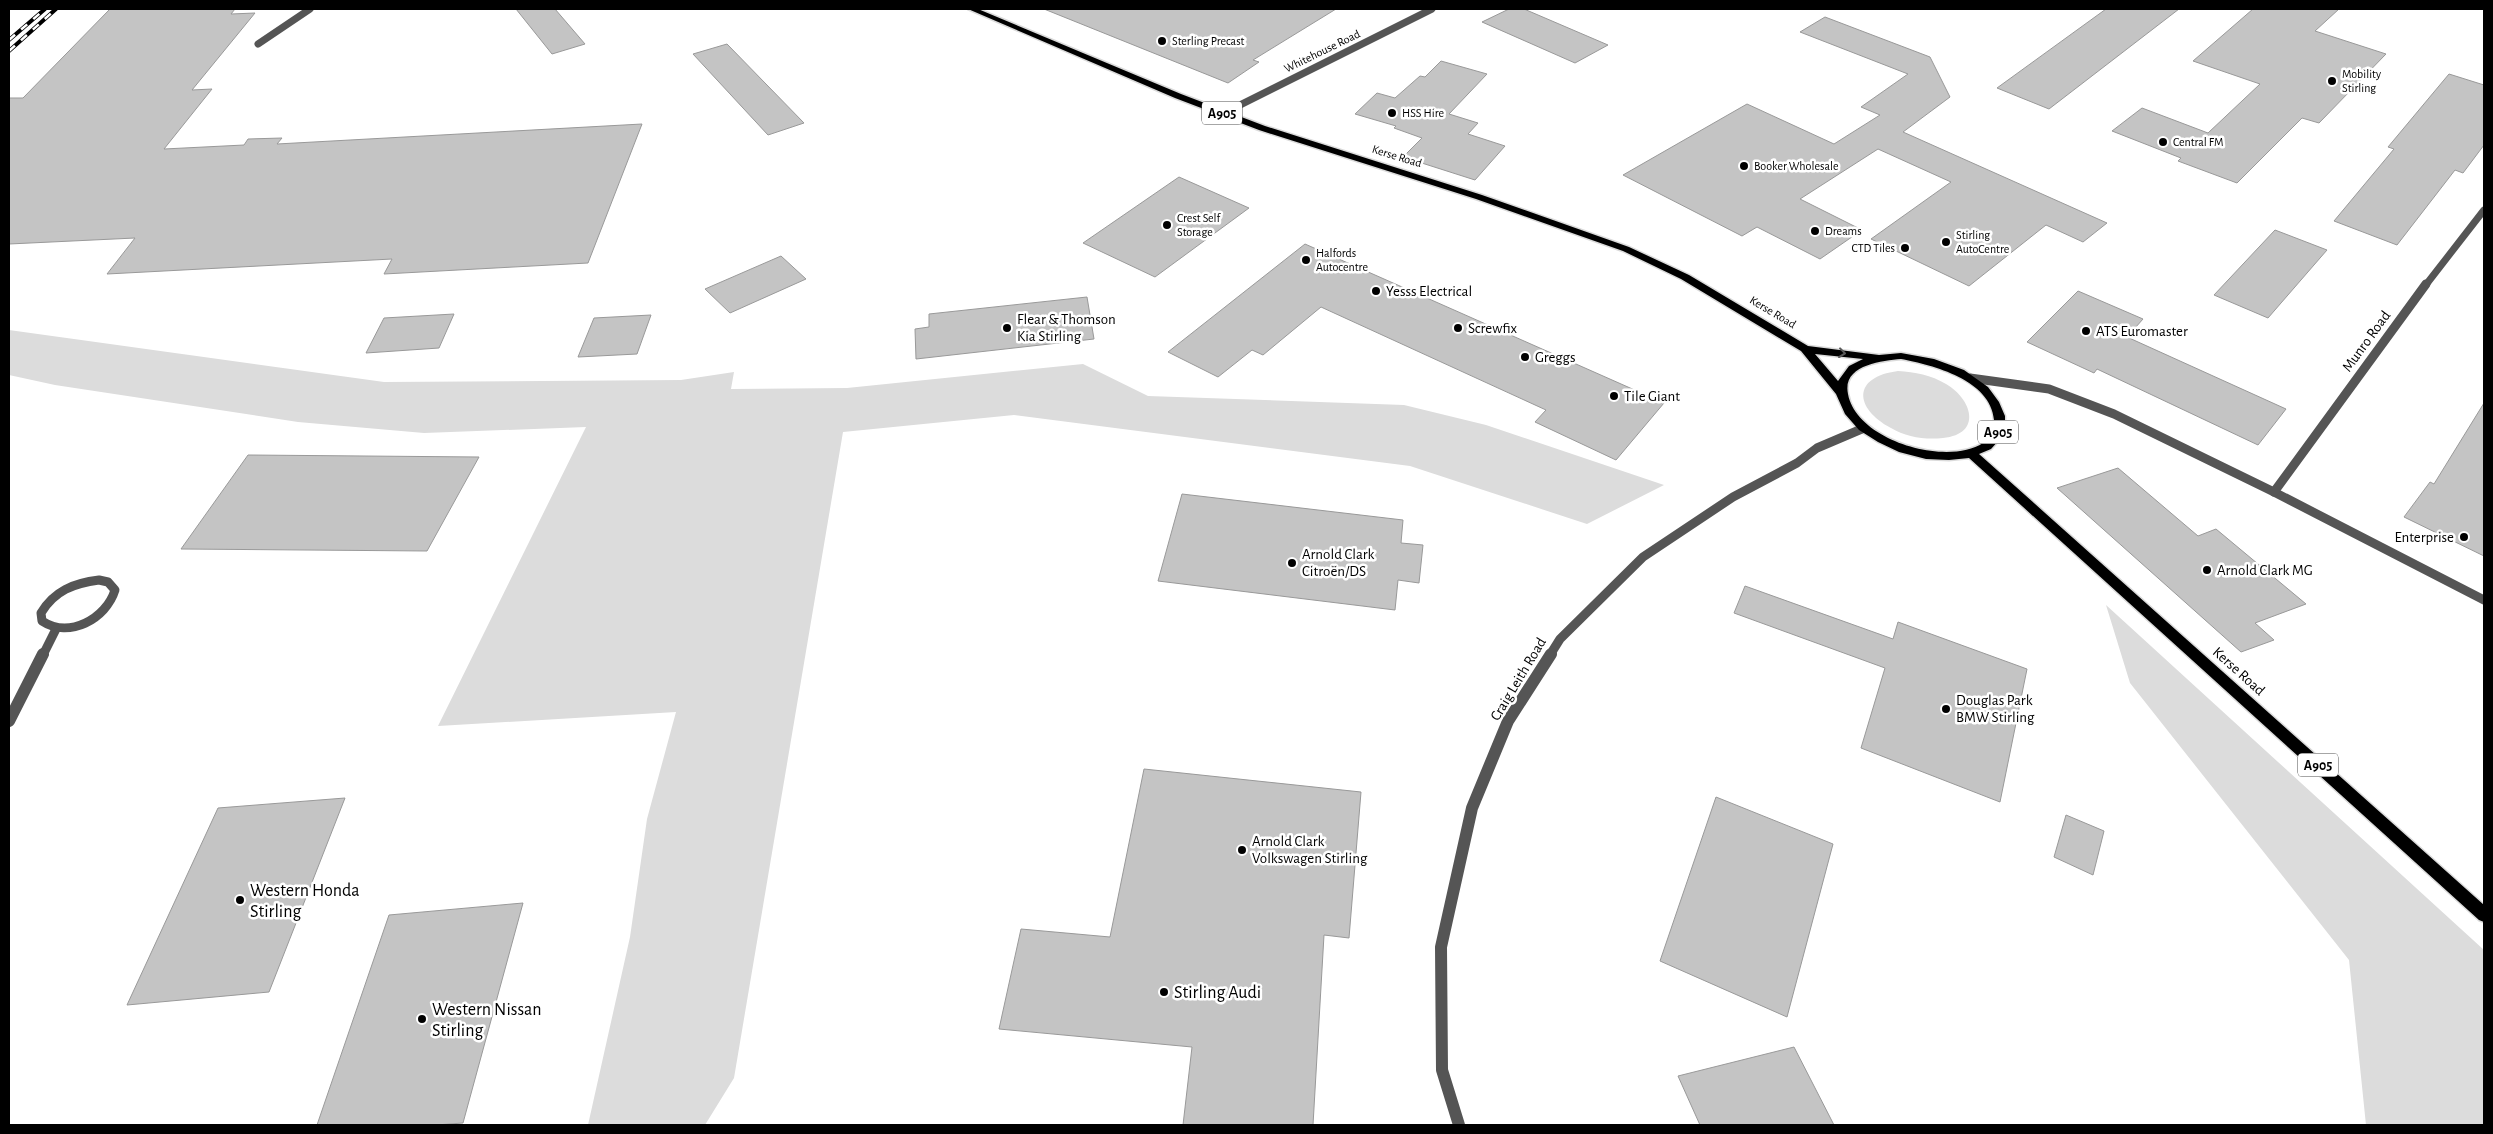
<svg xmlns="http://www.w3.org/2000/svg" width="2493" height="1134" font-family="'Alegreya Sans',sans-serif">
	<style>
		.green { fill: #dcdcdc }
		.building { fill: #c4c4c4; stroke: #999 }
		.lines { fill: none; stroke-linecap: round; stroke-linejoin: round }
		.primary-casing { stroke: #dbdbdb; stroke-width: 3 }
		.street-far2 { stroke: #555; stroke-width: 7 }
		.street-far1 { stroke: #555; stroke-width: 9 }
		.street { stroke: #555; stroke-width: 12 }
		.primary { fill: #000; fill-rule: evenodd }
		.rail-casing { stroke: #000; stroke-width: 4 }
		.rail { stroke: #fff; stroke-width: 2.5; stroke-dasharray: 8; stroke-linecap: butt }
		.oneway { stroke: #595959 }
		.poi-dot { fill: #000; stroke: #fff; stroke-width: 2 }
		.labels { text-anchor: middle; stroke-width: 5; stroke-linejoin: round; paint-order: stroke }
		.far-poi-label { font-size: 12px; fill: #000; stroke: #fff; text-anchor: start }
		.far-street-label { font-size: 12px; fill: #000; stroke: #fff }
		.shield { fill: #fff; stroke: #4c4c4c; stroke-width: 1 }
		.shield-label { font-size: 14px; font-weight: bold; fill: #000 }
		.poi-label { font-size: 15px; fill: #000; stroke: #fff; text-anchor: start }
		.street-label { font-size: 15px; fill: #000; stroke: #fff }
		.near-poi-label { font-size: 18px; fill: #000; stroke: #fff; text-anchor: start }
	</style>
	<rect width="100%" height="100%" fill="#fff"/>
	<g class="green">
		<path d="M 9,330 L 384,382 L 681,380 L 734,372 L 731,389 L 847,388 L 1083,364 L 1148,396 L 1404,405 L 1486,425 L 1664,485 L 1587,524 L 1410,466 L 1014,415 L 843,432 L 734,1078 L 705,1125 L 588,1125 L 630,937 L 647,819 L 676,712 L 438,726 L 586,427 L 424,433 L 298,422 L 55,385 L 9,375 Z"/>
		<path d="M 1898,371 C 1915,372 1931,375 1946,384 C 1972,399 1983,434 1943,438 C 1925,440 1906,437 1891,428 C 1854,408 1852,377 1898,371 Z"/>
		<path d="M 2106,605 L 2484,950 L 2484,1125 L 2366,1125 L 2349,960 L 2130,683 Z"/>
	</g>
	<g class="building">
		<path d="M 110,9 L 235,9 L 231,14 L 255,13 L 192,90 L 212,89 L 164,149 L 244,145 L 248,139 L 282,138 L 277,144 L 642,124 L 588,263 L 384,274 L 392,259 L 107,274 L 135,238 L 9,244 L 9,98 L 23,98 Z"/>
		<path d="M 516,9 L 555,9 L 585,44 L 552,54 Z"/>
		<path d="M 1044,9 L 1336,9 L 1253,60 L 1259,62 L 1228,83 Z"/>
		<path d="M 1509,9 L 1524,9 L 1608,45 L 1575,63 L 1482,22 Z"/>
		<path d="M 2106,9 L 2179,9 L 2049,109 L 1997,88 Z"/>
		<path d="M 2253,9 L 2339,9 L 2315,31 L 2386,54 L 2319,123 L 2302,118 L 2237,183 L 2178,161 L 2181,158 L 2112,131 L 2142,108 L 2208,133 L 2260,84 L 2193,61 Z"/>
		<path d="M 1825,17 L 1930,57 L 1950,97 L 1903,132 L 2107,223 L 2083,242 L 2046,225 L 1969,286 L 1871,239 L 1951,182 L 1878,149 L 1800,199 L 1862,230 L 1820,259 L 1757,227 L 1742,236 L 1623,175 L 1747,104 L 1834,144 L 1880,115 L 1861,107 L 1908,74 L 1800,32 Z"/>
		<path d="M 727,44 L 804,123 L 768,135 L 693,54 Z"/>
		<path d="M 1441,61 L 1487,74 L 1449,114 L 1478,123 L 1468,134 L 1505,146 L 1475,180 L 1403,157 L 1422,138 L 1394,128 L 1396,126 L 1355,114 L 1377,93 L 1395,98 L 1420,76 L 1425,77 Z"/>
		<path d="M 2449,74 L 2484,85 L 2484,145 L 2463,173 L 2455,170 L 2397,245 L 2334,221 L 2394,149 L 2388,147 Z"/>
		<path d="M 1179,177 L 1249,208 L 1155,277 L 1083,243 Z"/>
		<path d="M 2275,230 L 2327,250 L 2268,318 L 2214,295 Z"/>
		<path d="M 1305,244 L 1664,403 L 1616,460 L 1535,422 L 1546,410 L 1321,307 L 1263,355 L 1252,350 L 1218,377 L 1168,352 Z"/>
		<path d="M 781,256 L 806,279 L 730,313 L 705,289 Z"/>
		<path d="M 2078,291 L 2143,319 L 2127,337 L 2286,409 L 2258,445 L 2097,369 L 2094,373 L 2027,342 Z"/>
		<path d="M 1087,297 L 1094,339 L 916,359 L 915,329 L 929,327 L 929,314 Z"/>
		<path d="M 454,314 L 439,348 L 366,353 L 384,318 Z"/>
		<path d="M 651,315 L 637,354 L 578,357 L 594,318 Z"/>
		<path d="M 2484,403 L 2484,556 L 2404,517 L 2430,482 L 2434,484 Z"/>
		<path d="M 248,455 L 479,457 L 427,551 L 181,549 Z"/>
		<path d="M 2118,468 L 2198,536 L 2216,529 L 2306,604 L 2255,623 L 2274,640 L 2241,652 L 2057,488 Z"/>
		<path d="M 1182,494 L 1403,520 L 1401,543 L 1423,545 L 1419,583 L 1398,580 L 1395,610 L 1158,581 Z"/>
		<path d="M 1745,586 L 1893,639 L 1898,622 L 2027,669 L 2000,802 L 1861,748 L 1885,668 L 1734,613 Z"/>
		<path d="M 1144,769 L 1361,792 L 1349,938 L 1324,935 L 1313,1125 L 1183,1125 L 1192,1047 L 999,1029 L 1021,929 L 1110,937 Z"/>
		<path d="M 1716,797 L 1833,844 L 1787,1017 L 1660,961 Z"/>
		<path d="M 345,798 L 269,992 L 127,1005 L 218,808 Z"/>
		<path d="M 2066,815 L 2104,831 L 2093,875 L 2054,857 Z"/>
		<path d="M 523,903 L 463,1123 L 436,1125 L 317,1125 L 389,915 Z"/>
		<path d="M 1794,1047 L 1834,1125 L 1700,1125 L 1678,1076 Z"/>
	</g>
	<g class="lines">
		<g class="primary-casing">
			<path id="primary" d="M 968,9 L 978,9 L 1181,94 L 1265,126 L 1482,195 L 1629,247 L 1689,275 L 1808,346 L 1879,355 L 1901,353 L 1934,359 L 1964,370 L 1988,387 L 1999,402 L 2005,416 L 2005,428 L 2000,439 L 1991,449 L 1979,454 L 2484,905 L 2484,922 L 2479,920 L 1969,458 L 1949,460 L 1926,459 L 1899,452 L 1878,442 L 1859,430 L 1845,414 L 1836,394 L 1801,351 L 1681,279 L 1623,251 L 1476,199 L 1259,130 L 1175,98 ZM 1815,354 L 1863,359 L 1849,366 L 1838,381 ZM 1901,359 C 1933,365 1991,380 1994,420 C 1995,429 1990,438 1983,443 C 1946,467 1856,440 1848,394 C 1842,365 1881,361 1901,359 Z"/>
		</g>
		<g class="street-far2">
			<path d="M 258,44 L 310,9"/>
			<path d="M 1222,114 L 1432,9"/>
			<path d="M 2425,286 L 2484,210"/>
		</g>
		<g class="street-far1">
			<path d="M 1970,378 L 2049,389 L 2114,414 L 2274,492 L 2484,600"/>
			<path d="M 2274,492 L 2426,284"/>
			<path d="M 99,580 L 108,582 L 115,590 C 106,619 69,639 42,621 L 41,613 C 54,591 74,583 99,580 Z"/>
			<path d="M 43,655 L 56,629"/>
			<path d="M 1550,655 L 1560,639 L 1643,557 L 1733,497 L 1797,463 L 1817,448 L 1864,428"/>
		</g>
		<g class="street">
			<path d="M 9,721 L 43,654"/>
			<path d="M 1459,1125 L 1442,1070 L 1441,947 L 1472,808 L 1508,721 L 1551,654"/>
		</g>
		<use href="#primary" class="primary"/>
		<g class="rail-casing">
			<g id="rail">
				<path d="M 9,40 L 45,9"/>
				<path d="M 9,51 L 56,9"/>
			</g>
		</g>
		<use href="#rail" class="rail"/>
	</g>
	<defs><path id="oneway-chevron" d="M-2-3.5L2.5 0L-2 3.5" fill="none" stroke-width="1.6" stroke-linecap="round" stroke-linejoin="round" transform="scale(1.25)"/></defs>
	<use class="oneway" href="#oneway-chevron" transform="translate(1842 353) rotate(7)"/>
	<g class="poi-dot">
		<circle cx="1162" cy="41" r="5"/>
		<circle cx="2332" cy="81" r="5"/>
		<circle cx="1392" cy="113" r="5"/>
		<circle cx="2163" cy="142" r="5"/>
		<circle cx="1744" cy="166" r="5"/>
		<circle cx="1167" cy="225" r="5"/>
		<circle cx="1815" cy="231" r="5"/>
		<circle cx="1946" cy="242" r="5"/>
		<circle cx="1905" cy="248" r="5"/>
		<circle cx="1306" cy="260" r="5"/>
		<circle cx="1376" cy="291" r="5"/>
		<circle cx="1007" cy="328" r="5"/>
		<circle cx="1458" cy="328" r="5"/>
		<circle cx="2086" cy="331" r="5"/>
		<circle cx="1525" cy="357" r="5"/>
		<circle cx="1614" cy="396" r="5"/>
		<circle cx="2464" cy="537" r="5"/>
		<circle cx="1292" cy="563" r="5"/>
		<circle cx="2207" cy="570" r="5"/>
		<circle cx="1946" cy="709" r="5"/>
		<circle cx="1242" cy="850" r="5"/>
		<circle cx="240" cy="900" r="5"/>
		<circle cx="1164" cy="992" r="5"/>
		<circle cx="422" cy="1019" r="5"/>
	</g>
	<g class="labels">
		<g class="far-poi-label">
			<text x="1172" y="45">Sterling Precast</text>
			<text x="2342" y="78">Mobility<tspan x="2342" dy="14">Stirling</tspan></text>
			<text x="1402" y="117">HSS Hire</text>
			<text x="2173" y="146">Central FM</text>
			<text x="1754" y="170">Booker Wholesale</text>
			<text x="1177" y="222">Crest Self<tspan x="1177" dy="14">Storage</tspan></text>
			<text x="1825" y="235">Dreams</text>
			<text x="1956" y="239">Stirling<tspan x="1956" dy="14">AutoCentre</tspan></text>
			<text x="1895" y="252" text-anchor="end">CTD Tiles</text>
			<text x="1316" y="257">Halfords<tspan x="1316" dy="14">Autocentre</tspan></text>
		</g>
		<g class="far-street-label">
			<text transform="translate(1322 51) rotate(-26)" y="4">Whitehouse Road</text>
			<text transform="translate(1397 156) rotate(17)" y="4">Kerse Road</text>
			<text transform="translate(1773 312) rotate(31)" y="4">Kerse Road</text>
		</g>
		<g class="shield">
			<rect x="1202" y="101.5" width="40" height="23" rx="4"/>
			<rect x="1978" y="420.5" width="40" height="23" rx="4"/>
			<rect x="2298" y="753.5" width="40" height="23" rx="4"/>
		</g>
		<g class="shield-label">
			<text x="1222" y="118">A905</text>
			<text x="1998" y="437">A905</text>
			<text x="2318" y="770">A905</text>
		</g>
		<g class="poi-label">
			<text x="1386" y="296">Yesss Electrical</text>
			<text x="1017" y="324">Flear &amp; Thomson<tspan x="1017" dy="17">Kia Stirling</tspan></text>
			<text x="1468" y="333">Screwfix</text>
			<text x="2096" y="336">ATS Euromaster</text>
			<text x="1535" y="362">Greggs</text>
			<text x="1624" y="401">Tile Giant</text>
			<text x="2454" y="542" text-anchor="end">Enterprise</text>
			<text x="1302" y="559">Arnold Clark<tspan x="1302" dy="17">Citroën/DS</tspan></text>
			<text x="2217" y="575">Arnold Clark MG</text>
			<text x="1956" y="705">Douglas Park<tspan x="1956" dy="17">BMW Stirling</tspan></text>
			<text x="1252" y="846">Arnold Clark<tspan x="1252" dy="17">Volkswagen Stirling</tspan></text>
		</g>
		<g class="street-label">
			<text transform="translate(2366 341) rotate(-54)" y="5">Munro Road</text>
			<text transform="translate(2239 671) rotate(42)" y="5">Kerse Road</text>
			<text transform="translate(1518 679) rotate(-59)" y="5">Craig Leith Road</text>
		</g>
		<g class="near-poi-label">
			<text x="250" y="896">Western Honda<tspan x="250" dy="21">Stirling</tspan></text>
			<text x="1174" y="998">Stirling Audi</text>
			<text x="432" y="1015">Western Nissan<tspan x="432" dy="21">Stirling</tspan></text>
		</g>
	</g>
	<rect width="2493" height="1134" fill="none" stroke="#000000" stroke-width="20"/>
</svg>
